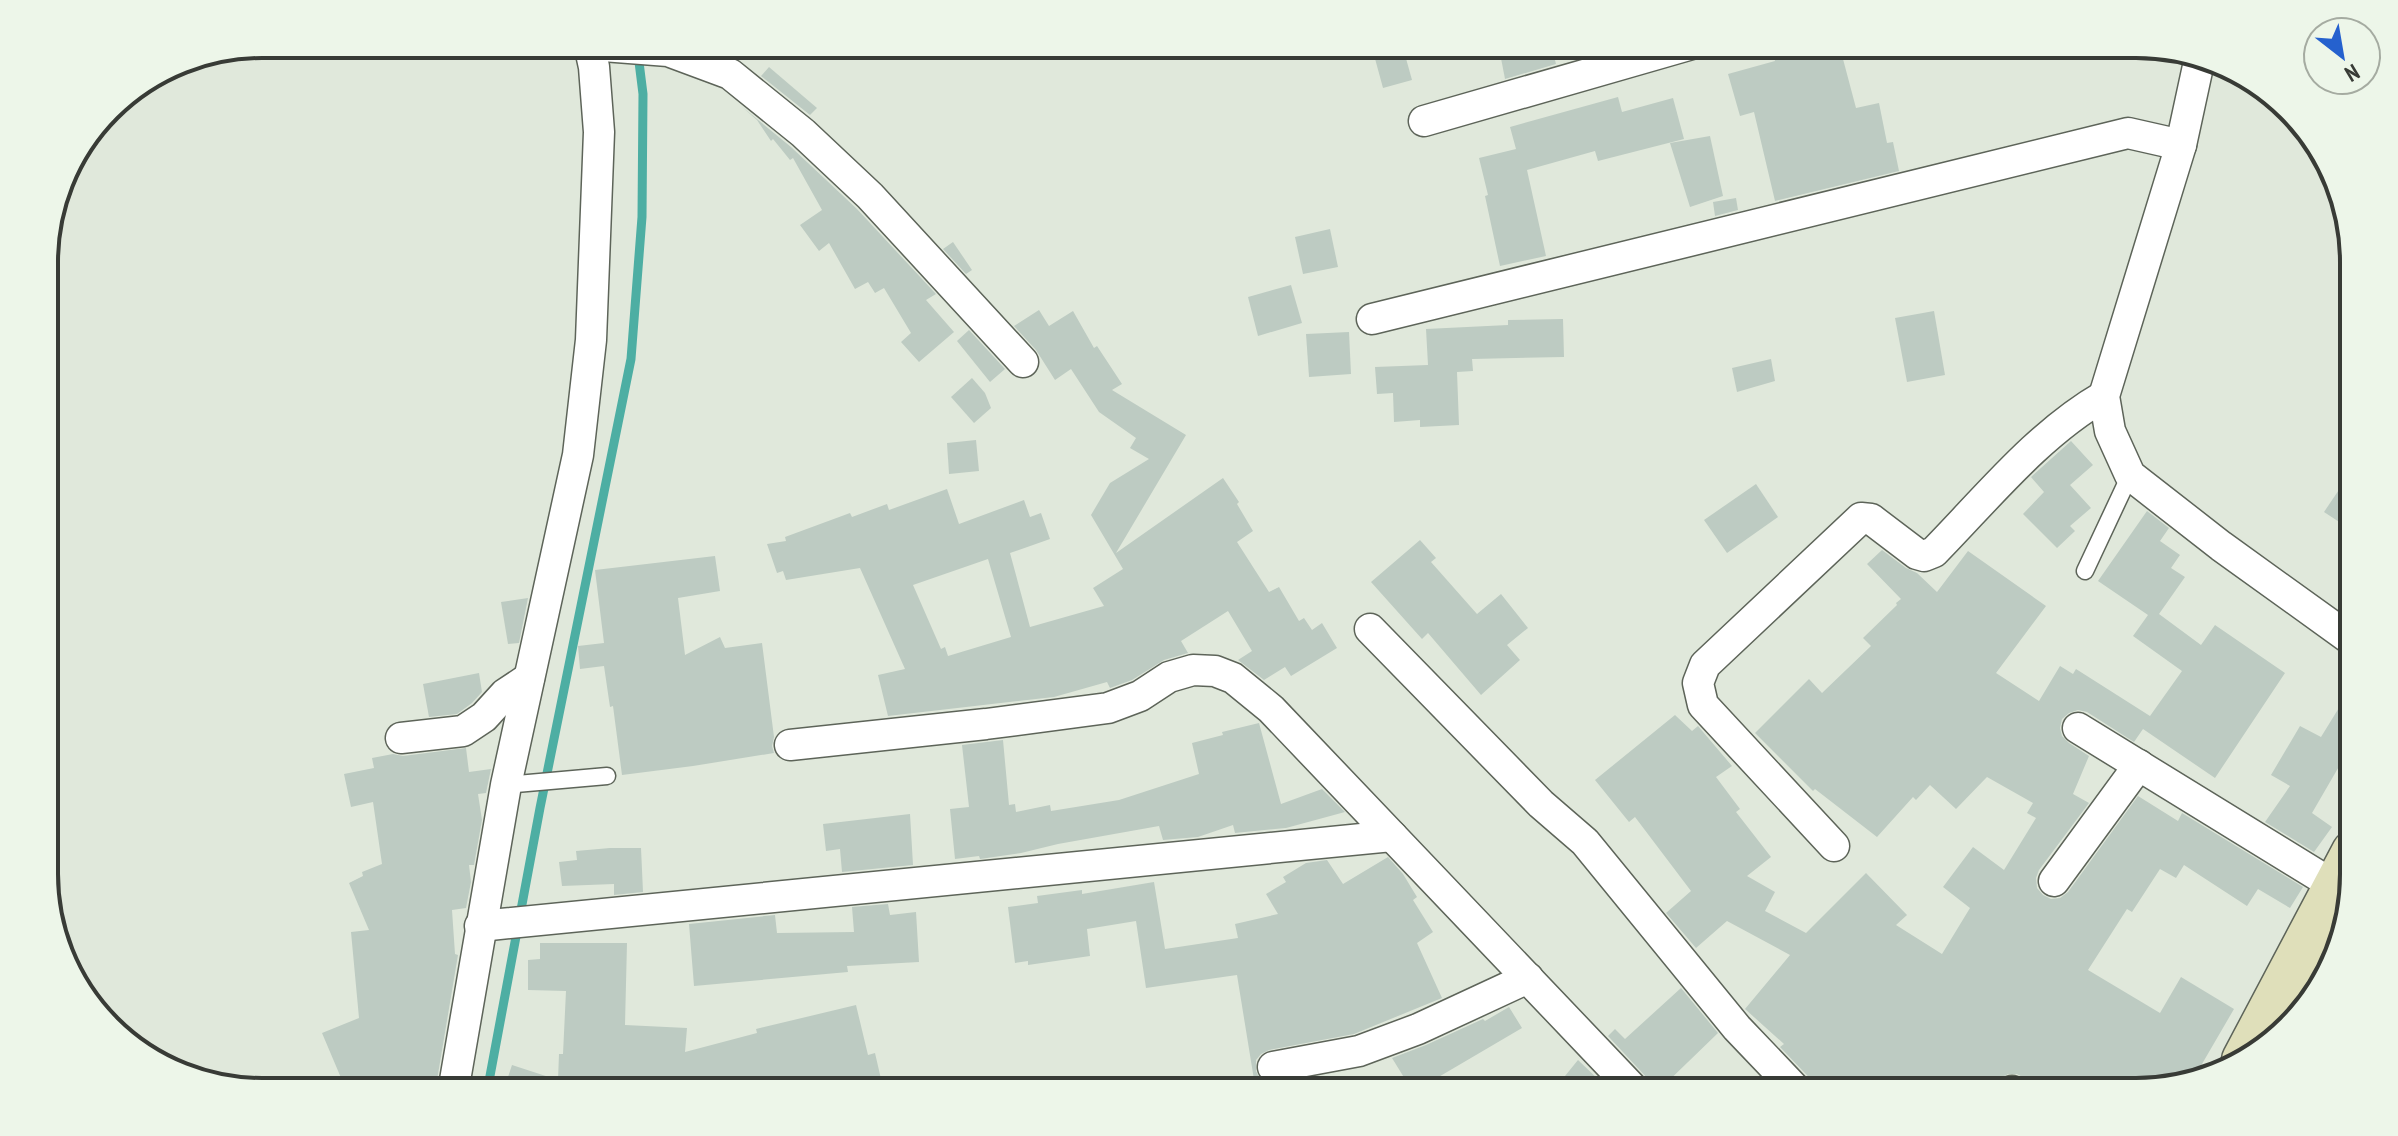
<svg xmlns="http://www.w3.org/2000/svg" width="2398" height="1136" font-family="'PT Sans Narrow',sans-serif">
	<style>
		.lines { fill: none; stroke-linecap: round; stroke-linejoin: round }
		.stream { stroke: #4daea3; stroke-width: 9 }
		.building { fill: #bdcbc2; fill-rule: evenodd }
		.service-casing { stroke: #5d6459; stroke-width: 19 }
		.minor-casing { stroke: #5d6459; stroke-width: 33 }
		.secondary-casing { stroke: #5d6459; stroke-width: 47 }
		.service { stroke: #fff; stroke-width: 16 }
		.minor { stroke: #fff; stroke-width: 30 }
		.secondary { stroke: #dfdfba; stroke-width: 44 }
		.rim { fill: none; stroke: #383b36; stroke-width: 4 }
	</style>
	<rect width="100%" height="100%" fill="#e0e8db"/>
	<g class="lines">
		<path class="stream" d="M 487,1092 L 540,808 L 631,359 L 642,217 L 643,94 L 638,54"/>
	</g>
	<g class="building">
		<path d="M 1371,44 L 1402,44 L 1412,80 L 1383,88 Z"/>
		<path d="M 1520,44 L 1551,44 L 1556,64 L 1505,79 L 1499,48 Z"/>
		<path d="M 1770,44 L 1839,44 L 1856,108 L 1879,103 L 1887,143 L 1893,142 L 1899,171 L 1775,201 L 1754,112 L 1740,116 L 1728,74 L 1775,61 Z"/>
		<path d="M 769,67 L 817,108 L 810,115 L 761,76 Z"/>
		<path d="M 1618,97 L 1622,112 L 1673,98 L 1684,139 L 1598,161 L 1595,151 L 1527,170 L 1546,256 L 1500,266 L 1485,196 L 1488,195 L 1479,158 L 1516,149 L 1510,127 Z"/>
		<path d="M 741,106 L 791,147 L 857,209 L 936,294 L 926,300 L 954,332 L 919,362 L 901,342 L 911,333 L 884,288 L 875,293 L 868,282 L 855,289 L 829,243 L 819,251 L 800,225 L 822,210 L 793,158 L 790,160 L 773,139 L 771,141 L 757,120 Z"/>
		<path d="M 1710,136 L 1723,196 L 1690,207 L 1670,143 Z"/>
		<path d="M 1736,198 L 1738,210 L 1715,216 L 1713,202 Z"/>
		<path d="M 1330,229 L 1338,267 L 1303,274 L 1295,237 Z"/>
		<path d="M 953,242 L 972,270 L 966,274 L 943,249 Z"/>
		<path d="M 1291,285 L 1302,323 L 1258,336 L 1248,297 Z"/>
		<path d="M 1039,310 L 1049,326 L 1073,311 L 1094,348 L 1097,346 L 1122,384 L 1112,390 L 1186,435 L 1116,553 L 1223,478 L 1239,502 L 1237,504 L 1253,531 L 1237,542 L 1269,592 L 1279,587 L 1299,621 L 1304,618 L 1312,630 L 1322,623 L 1337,648 L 1291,676 L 1285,667 L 1264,680 L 1238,660 L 1252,651 L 1228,611 L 1181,641 L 1188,653 L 1164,660 L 1132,680 L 1110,688 L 1107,682 L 1054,697 L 888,716 L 878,675 L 905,669 L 860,568 L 786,580 L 783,571 L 777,573 L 767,544 L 786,541 L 785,537 L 850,513 L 852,517 L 887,504 L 889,510 L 947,489 L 959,524 L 1024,500 L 1030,517 L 1041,513 L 1050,539 L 1010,553 L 1030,627 L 1104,606 L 1093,588 L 1123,569 L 1091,515 L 1110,483 L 1149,459 L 1130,448 L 1136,438 L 1099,412 L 1071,369 L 1055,380 L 1036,350 L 1014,326 ZM 988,559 L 1011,637 L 948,656 L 945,647 L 941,649 L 913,585 Z"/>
		<path d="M 1934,311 L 1945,375 L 1907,382 L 1895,318 Z"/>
		<path d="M 1563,319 L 1564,357 L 1472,359 L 1473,371 L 1457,372 L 1459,425 L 1420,427 L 1420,420 L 1394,422 L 1393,393 L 1377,394 L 1375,367 L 1428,365 L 1426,329 L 1508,325 L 1508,320 Z"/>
		<path d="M 969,330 L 1005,369 L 990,382 L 957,341 Z"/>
		<path d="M 1349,332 L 1351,374 L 1309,377 L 1306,334 Z"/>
		<path d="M 1771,359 L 1775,381 L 1737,392 L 1732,368 Z"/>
		<path d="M 972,378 L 985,393 L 991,408 L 974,423 L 951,397 Z"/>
		<path d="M 976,440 L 979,471 L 949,474 L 947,443 Z"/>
		<path d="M 2071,441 L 2093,465 L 2070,485 L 2091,508 L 2070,526 L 2075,531 L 2057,548 L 2023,514 L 2044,492 L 2031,477 Z"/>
		<path d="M 2353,469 L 2353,531 L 2324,512 Z"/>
		<path d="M 1756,484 L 1778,517 L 1727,553 L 1704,520 Z"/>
		<path d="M 2147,511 L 2169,528 L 2160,541 L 2180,555 L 2171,568 L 2185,577 L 2159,614 L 2201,645 L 2215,625 L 2285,673 L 2215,778 L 2143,729 L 2134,742 L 2087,712 L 2078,710 L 2069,713 L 2062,719 L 2060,728 L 2062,736 L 2069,743 L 2089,756 L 2073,794 L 2089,803 L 2039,870 L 2036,878 L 2037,888 L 2043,895 L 2051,899 L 2060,898 L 2068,892 L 2138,796 L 2178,821 L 2182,813 L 2303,887 L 2290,908 L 2258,889 L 2247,906 L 2184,865 L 2176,878 L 2160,869 L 2132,912 L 2127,909 L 2088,970 L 2160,1013 L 2181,977 L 2234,1009 L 2195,1076 L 2150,1092 L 2035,1092 L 2030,1089 L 2024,1078 L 2017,1074 L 2008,1074 L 1999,1079 L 1995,1092 L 1918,1092 L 1902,1080 L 1890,1092 L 1823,1092 L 1780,1047 L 1784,1044 L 1745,1009 L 1790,955 L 1727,921 L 1696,948 L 1666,913 L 1691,891 L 1635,817 L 1629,822 L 1595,780 L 1675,715 L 1692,731 L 1698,726 L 1732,766 L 1716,777 L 1740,809 L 1736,812 L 1771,857 L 1747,876 L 1775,892 L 1765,911 L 1806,933 L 1866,873 L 1907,915 L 1896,925 L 1942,954 L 1970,908 L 1943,887 L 1973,847 L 2004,870 L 2036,818 L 2027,813 L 2033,803 L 1987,777 L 1956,809 L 1930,785 L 1916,800 L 1913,797 L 1877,837 L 1815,789 L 1813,791 L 1755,733 L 1809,679 L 1822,693 L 1871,646 L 1863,638 L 1897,605 L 1896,603 L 1901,599 L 1867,564 L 1882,550 L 1906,568 L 1917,573 L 1937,592 L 1968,551 L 2046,606 L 1996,673 L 2039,701 L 2060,666 L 2073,674 L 2076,669 L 2150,716 L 2182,671 L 2133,636 L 2148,615 L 2098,581 Z"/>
		<path d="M 1420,540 L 1436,558 L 1431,562 L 1477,614 L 1501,594 L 1528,628 L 1507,645 L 1520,660 L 1481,695 L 1428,633 L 1422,639 L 1371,582 Z"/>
		<path d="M 715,556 L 720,591 L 678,598 L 685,655 L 720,637 L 725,648 L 762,643 L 774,737 L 772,746 L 774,753 L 693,766 L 622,775 L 613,706 L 610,707 L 604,666 L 580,669 L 578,646 L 604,643 L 595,570 Z"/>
		<path d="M 528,598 L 519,643 L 508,644 L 501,602 Z"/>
		<path d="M 479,673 L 482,692 L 472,703 L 457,714 L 429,717 L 423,684 Z"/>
		<path d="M 2353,685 L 2354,771 L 2341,763 L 2312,813 L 2332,827 L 2314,852 L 2265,822 L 2290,786 L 2271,775 L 2300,726 L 2321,737 Z"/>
		<path d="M 1259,723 L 1281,804 L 1322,789 L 1345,812 L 1286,828 L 1235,833 L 1233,825 L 1198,837 L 1163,840 L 1159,826 L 1058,844 L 1021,853 L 980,859 L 979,856 L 955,859 L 950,809 L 969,807 L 962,745 L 1003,740 L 1009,805 L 1015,804 L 1016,812 L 1050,805 L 1051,811 L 1119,800 L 1199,774 L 1192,743 L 1223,735 L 1222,732 Z"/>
		<path d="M 466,748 L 469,772 L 491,769 L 486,793 L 478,794 L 482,820 L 474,865 L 469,865 L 471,882 L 466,908 L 452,910 L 455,954 L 458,955 L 435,1092 L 347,1092 L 322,1033 L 359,1018 L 351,932 L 369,930 L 349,883 L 363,876 L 362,872 L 382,864 L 373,802 L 351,807 L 344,774 L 374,768 L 372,758 L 393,754 L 403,756 Z"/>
		<path d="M 910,814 L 913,865 L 842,872 L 840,849 L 826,851 L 823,824 Z"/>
		<path d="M 610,848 L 641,848 L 643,892 L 614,895 L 614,884 L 562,886 L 559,862 L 577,860 L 576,851 Z"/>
		<path d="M 1388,857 L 1403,874 L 1417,897 L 1413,900 L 1433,932 L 1417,943 L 1442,998 L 1354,1034 L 1269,1050 L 1261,1054 L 1256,1060 L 1256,1071 L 1260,1079 L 1266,1084 L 1276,1085 L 1325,1076 L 1326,1092 L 1256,1092 L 1237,975 L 1146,988 L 1136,921 L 1087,929 L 1090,956 L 1028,965 L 1028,961 L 1015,963 L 1008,907 L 1038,903 L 1037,896 L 1082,890 L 1082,894 L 1154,882 L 1165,949 L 1238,938 L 1235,924 L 1278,914 L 1266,894 L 1286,882 L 1283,877 L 1306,863 L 1327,860 L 1343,884 Z"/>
		<path d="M 888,904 L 890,915 L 916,912 L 919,962 L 847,966 L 848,972 L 694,986 L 689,924 L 775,915 L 777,933 L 854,932 L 852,907 Z"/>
		<path d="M 540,943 L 627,943 L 625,1025 L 687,1028 L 685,1052 L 757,1033 L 756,1029 L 856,1005 L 868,1055 L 875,1053 L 884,1092 L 503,1092 L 512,1065 L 558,1080 L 559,1054 L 563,1054 L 566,991 L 528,990 L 528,960 L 540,959 Z"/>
		<path d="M 1681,988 L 1718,1033 L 1657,1092 L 1654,1092 L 1649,1080 L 1608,1036 L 1615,1029 L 1625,1039 Z"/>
		<path d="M 1509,1007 L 1522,1028 L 1413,1092 L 1392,1058 L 1426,1045 L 1483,1019 L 1485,1021 Z"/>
		<path d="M 1578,1060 L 1602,1083 L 1595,1092 L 1552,1092 Z"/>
	</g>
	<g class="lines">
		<g class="service-casing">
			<g id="service">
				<path d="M 2085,571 L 2130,475"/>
				<path d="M 506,785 L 607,776"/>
			</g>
		</g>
		<g class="minor-casing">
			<g id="minor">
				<path d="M 590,45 L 668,51 L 730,74 L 803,133 L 870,196 L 1023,362"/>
				<path d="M 2200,57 L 2181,145 L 2104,396 L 2110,431 L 2130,475 L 2221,546 L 2353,641"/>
				<path d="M 1424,121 L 1692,44"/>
				<path d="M 1372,319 L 2128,133 L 2181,145"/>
				<path d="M 1370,629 L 1541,804 L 1585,842 L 1737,1028 L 1798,1092"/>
				<path d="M 2078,728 L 2335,886"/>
				<path d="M 401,738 L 463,731 L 484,717 L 505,694 L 529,678"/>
				<path d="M 790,745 L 986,724 L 1108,708 L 1140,696 L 1169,677 L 1193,670 L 1215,671 L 1233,678 L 1271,709 L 1636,1092"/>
				<path d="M 1834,846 L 1703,705 L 1698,683 L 1705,665 L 1861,518 L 1871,519 L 1917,554 L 1924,556 L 1934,552 C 1987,498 2038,434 2104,396"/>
				<path d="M 2054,881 L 2139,765"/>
				<path d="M 480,926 L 1392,836"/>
				<path d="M 1273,1067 L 1359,1051 L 1418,1029 L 1528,978"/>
				<path d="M 2012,1091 L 2013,1092"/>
				<path d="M 453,1092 L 506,785 L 578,455 L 591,340 L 599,132 L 594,67 L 589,44"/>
			</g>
		</g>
		<g class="secondary-casing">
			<path id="secondary" d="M 2244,1060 L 2354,852"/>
		</g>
		<use href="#service" class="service"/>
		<use href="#minor" class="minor"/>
		<use href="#secondary" class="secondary"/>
	</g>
	<path d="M0 0H2398V1136H0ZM262 58H2136A204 204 0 0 1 2340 262V874A204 204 0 0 1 2136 1078H262A204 204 0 0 1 58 874V262A204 204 0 0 1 262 58Z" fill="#edf6e9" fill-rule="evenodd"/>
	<path class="rim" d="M262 58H2136A204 204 0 0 1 2340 262V874A204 204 0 0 1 2136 1078H262A204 204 0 0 1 58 874V262A204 204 0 0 1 262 58Z"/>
	<g transform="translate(2342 56) rotate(149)"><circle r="38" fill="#edf6e9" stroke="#a5aba1" stroke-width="2"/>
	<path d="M0-6L14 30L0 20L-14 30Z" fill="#2561ce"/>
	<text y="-12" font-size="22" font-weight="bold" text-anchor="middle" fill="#383b36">N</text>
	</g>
</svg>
